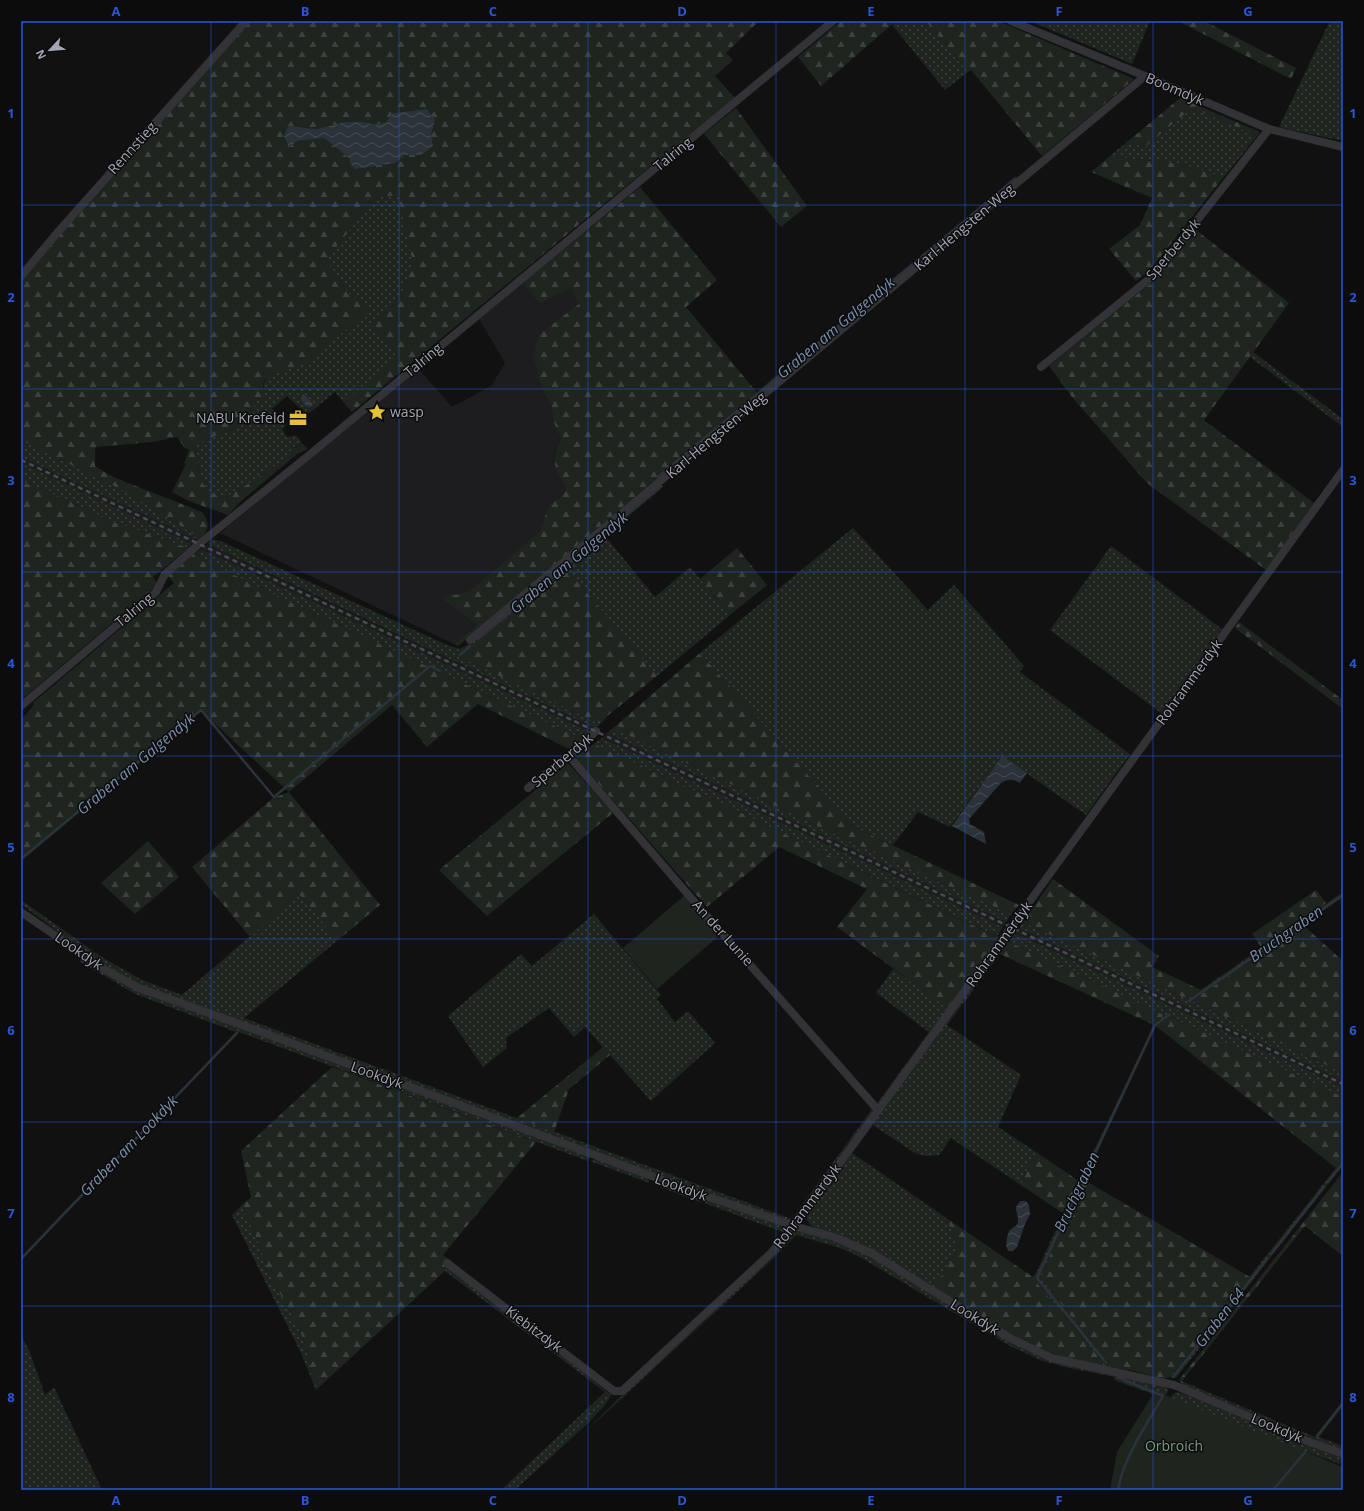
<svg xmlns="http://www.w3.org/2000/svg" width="1364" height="1511" font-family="'Open Sans',sans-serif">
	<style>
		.built { fill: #1d1d1f }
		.grass { fill: url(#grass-dots) }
		.forest { fill: url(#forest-firs); fill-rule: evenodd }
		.park { fill: #1e251f }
		.water { fill: url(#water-waves) }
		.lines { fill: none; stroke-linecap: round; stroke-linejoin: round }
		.stream { stroke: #2b323a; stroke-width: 2.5 }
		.minor { stroke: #323237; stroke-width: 8 }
		.rail { stroke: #4b4c52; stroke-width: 2.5; stroke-dasharray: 5 4; stroke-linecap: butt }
		.grid { fill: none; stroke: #2a57d4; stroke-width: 1; stroke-opacity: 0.55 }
		.labels { text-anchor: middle; stroke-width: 3; stroke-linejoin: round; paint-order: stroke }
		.street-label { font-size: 14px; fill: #a3a6b2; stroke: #0c0c0d }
		.poi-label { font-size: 14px; fill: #a3a6b2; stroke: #0c0c0d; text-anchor: start }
		.park-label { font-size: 14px; fill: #7b9c82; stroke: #0c0c0d }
		.water-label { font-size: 15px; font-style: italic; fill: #7c8fac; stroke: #0c0c0d }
		.neatline { fill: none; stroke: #2a57d4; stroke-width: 1.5 }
		.grid-label { font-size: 13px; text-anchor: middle; font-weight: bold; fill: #2a57d4 }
	</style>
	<defs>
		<pattern id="grass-dots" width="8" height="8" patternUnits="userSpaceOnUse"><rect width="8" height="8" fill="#1e251f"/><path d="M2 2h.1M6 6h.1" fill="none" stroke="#3c423d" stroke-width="1.8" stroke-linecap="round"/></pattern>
		<pattern id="forest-firs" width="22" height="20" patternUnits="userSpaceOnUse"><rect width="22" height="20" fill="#1e251f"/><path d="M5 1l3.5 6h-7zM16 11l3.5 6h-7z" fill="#3c423d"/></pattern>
		<pattern id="water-waves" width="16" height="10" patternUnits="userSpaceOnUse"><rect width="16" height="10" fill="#2b323a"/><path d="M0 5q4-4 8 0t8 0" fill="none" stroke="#474d54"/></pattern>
	</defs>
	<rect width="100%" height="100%" fill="#111112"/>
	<g class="built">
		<path d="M 525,281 L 571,288 L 580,304 L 538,335 L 533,359 L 538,371 L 539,382 L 551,404 L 554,422 L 561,440 L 555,452 L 554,461 L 566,489 L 561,497 L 549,505 L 540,531 L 468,592 L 442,599 L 477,625 L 454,644 L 220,533 L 419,369 L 452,407 L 491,386 L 505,363 L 479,319 Z"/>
		<path d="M 21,457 L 198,540 L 192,544 L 21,464 Z"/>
		<path d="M 207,544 L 321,599 L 595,728 L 590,732 L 201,549 Z"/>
		<path d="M 607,733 L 1006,922 L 1003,927 L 602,738 Z"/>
		<path d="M 1019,928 L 1343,1081 L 1343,1087 L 1015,933 Z"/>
	</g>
	<g class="grass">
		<path d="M 896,21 L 926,21 L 968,72 L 945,90 L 892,25 Z"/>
		<path d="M 1030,21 L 1150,21 L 1132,64 Z"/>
		<path d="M 1330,21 L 1343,21 L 1343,141 L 1279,127 Z"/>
		<path d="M 1197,110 L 1257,136 L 1223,178 C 1215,175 1207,171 1199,169 C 1171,159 1139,161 1110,156 L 1127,142 L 1145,147 L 1187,112 Z"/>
		<path d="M 1016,176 L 1018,179 L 759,395 L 757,392 Z"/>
		<path d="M 398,194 L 413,264 L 401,295 L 373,325 L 397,354 L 392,361 L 344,403 L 335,392 L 307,415 L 287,396 L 272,409 L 286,426 L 282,429 L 287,437 L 296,435 L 302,443 L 293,448 L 295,452 L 256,479 L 225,498 L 211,493 L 203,484 L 194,444 L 200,444 L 215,436 L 230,431 L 251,413 L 256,402 L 263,392 L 264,383 L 268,376 L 278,371 L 297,366 L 369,310 L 348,293 L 326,260 L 375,198 Z"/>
		<path d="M 1253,352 L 1343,419 L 1343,427 L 1250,357 Z"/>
		<path d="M 21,440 L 128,493 L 200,538 L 198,540 L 21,457 Z"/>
		<path d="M 21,463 L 192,544 L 188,548 L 114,522 L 35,486 L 21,482 Z"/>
		<path d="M 661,484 L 663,487 L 605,536 L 655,597 L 690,567 L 730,615 L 657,676 L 566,568 L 461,657 L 600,724 L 595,728 L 207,544 L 212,539 L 220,541 L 447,645 L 460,649 L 469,644 Z"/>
		<path d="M 853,528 L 928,610 L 954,585 L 1024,666 L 1020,672 L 1130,754 L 1086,815 L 1002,756 L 950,827 L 918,812 L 893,845 L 854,827 L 700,653 Z"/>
		<path d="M 1111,546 L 1222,629 L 1161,713 L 1050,630 Z"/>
		<path d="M 201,549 L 590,732 L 582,739 L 250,583 L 194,554 Z"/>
		<path d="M 613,728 L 885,858 L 1011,914 L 1006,922 L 607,733 Z"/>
		<path d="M 602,738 L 1003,927 L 997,936 L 1002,939 L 879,1102 L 878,1102 L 929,1032 L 876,993 L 893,969 L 947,1007 L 996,936 L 725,805 L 594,744 Z"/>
		<path d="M 1343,892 L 1343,897 L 1192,1001 L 1343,1073 L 1343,1081 L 1019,928 L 1023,922 L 1187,999 Z"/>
		<path d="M 299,894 L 338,940 L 244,1018 L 792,1219 L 872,1109 L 872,1112 L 794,1219 L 789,1221 L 767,1214 L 136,983 L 108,969 L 21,904 L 21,900 L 100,956 L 142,980 L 182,995 Z"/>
		<path d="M 594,914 L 661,995 L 657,999 L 675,1022 L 688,1011 L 715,1043 L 651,1101 L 585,1027 L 574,1037 L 549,1008 L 506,1038 L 507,1048 L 483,1067 L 448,1016 L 521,954 L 532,966 Z"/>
		<path d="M 1015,933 L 1343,1087 L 1343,1097 L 1170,1017 L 1156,1026 L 1055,1242 L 1041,1278 L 1111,1367 L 1106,1366 L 1037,1283 L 1035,1276 L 1051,1240 L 1154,1025 L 1164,1015 L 1009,942 L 947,1025 L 1021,1075 L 998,1127 L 1036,1152 L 1021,1185 L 951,1138 L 939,1155 L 926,1156 L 915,1153 L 873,1125 L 852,1153 L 945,1217 L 953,1232 L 957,1251 L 934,1288 L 813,1227 C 808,1223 806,1220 806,1213 L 1005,940 L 1009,942 Z"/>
		<path d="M 83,958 L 114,979 L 134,989 L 590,1156 L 588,1161 L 239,1032 L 21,1260 L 21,1257 L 236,1032 L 135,994 L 79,961 Z"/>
		<path d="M 596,1159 L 648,1178 L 649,1183 L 590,1161 Z"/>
		<path d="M 1343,1159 L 1343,1165 L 1176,1378 L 1170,1377 Z"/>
		<path d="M 663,1184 L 701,1197 L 700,1202 L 660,1187 Z"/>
		<path d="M 708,1200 L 781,1226 L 785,1233 L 704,1203 Z"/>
		<path d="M 243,1204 L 246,1214 L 260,1246 L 268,1272 L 299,1327 L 308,1353 L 316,1390 L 301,1353 L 232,1215 Z"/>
		<path d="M 796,1231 L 804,1231 L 827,1239 L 875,1257 L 1033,1353 L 1143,1380 L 1167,1388 L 1168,1391 L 1134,1452 L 1154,1397 L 1150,1393 L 1114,1380 L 1115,1377 L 1069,1368 L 1043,1361 L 1012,1347 L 858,1256 L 840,1248 L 796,1235 L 775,1257 L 584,1433 L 626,1391 L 700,1325 L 773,1255 Z"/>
		<path d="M 447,1268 L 528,1328 L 532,1337 L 445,1271 Z"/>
		<path d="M 21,1336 L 29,1350 L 45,1395 L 54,1387 L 102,1490 L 21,1490 Z"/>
		<path d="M 539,1342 L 547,1343 L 611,1395 L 605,1405 L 586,1425 L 515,1490 L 501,1490 L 605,1392 Z"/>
		<path d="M 1179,1380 L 1315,1437 L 1343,1401 L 1343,1406 L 1319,1437 L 1343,1446 L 1343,1451 L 1181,1384 Z"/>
		<path d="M 1176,1392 L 1187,1395 L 1306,1445 L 1342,1458 L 1340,1464 L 1307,1452 L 1276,1490 L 1126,1490 L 1168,1399 Z"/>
	</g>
	<g class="forest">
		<path d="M 249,21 L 759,21 L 726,53 L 733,60 L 715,76 L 735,98 L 582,222 L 352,412 L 344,403 L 391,361 L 391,358 L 397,354 L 373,325 L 401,295 L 413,264 L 398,195 L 375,198 L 326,260 L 348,293 L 370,310 L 309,361 C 305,363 301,365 297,367 C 281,372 254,372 266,398 L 256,402 L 251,413 L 230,431 L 215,436 L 200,444 L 194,444 L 203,484 L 211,493 L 225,498 L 256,479 L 295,452 L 293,449 L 302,443 L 308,449 L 297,454 L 240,502 L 228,515 L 189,501 L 172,492 L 186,464 L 184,463 L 189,450 L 184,447 L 177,437 L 152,442 L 96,447 L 95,450 L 95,466 L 113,477 L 202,512 C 210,522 210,530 200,538 L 128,493 L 21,440 L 21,280 L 37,262 L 59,234 ZM 427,109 L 435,120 L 431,135 L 421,155 L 405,155 L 394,163 L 350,163 L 349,158 L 324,138 L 297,141 L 288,126 L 316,129 L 346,122 L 363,122 L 378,125 L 386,122 L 393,113 Z"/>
		<path d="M 841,21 L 896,21 L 821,86 L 798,57 Z"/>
		<path d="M 926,21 L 998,21 L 1134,79 L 1042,156 L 971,70 L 968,72 Z"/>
		<path d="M 1178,21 L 1204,21 L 1296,68 L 1291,79 Z"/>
		<path d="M 1180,98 L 1260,132 L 1257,136 L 1197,110 L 1187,112 L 1145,147 L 1127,142 Z"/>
		<path d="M 736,108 L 807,206 L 781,227 L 704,134 Z"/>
		<path d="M 1110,156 C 1139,161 1171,159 1199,169 C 1207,171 1215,175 1223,178 L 1150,270 L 1136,281 L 1109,249 L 1140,225 L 1152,198 L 1091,172 Z"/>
		<path d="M 640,187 L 717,280 L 686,307 L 759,395 L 658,479 L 657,478 L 458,646 L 454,644 L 477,625 L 442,599 L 452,594 L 455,595 L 468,592 L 540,531 L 549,505 L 561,497 L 566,489 C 556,467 549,463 561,440 L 554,422 L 551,404 L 539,382 L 538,371 L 533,359 L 538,335 L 579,304 L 571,288 L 540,303 L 525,287 L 525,281 Z"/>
		<path d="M 1195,229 L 1289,303 L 1204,420 L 1314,503 L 1266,570 L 1147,483 L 1072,397 L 1049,366 L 1156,279 Z"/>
		<path d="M 21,482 L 35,486 L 114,522 L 188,548 L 153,577 L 158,584 L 21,700 Z"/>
		<path d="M 737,548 L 767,585 L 730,615 L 700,579 Z"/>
		<path d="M 194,554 L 250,583 L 582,739 L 569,749 L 478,704 L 427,747 L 392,705 L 289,792 L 380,905 L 338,940 L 299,894 L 250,937 L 192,867 L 273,798 L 289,792 L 201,711 L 21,861 L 21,720 L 34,705 L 33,703 L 174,583 L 168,576 Z"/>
		<path d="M 566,568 L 657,676 L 606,717 L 606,718 L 600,724 L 460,657 Z"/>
		<path d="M 1239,622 L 1343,700 L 1343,709 L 1235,628 Z"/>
		<path d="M 700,653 L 854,827 L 1019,905 L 1011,914 L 885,858 L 613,728 Z"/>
		<path d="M 594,744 L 725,805 L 997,937 L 947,1008 L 837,927 L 867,889 L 779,847 L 707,907 L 575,757 Z"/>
		<path d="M 568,763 L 613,813 L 487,916 L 439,870 Z"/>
		<path d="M 148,841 L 179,877 L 135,914 L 101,883 Z"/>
		<path d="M 1053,879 L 1159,956 L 1152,967 L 1201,990 L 1187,999 L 1023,922 Z"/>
		<path d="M 1316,890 L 1326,903 L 1262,948 L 1252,934 Z"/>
		<path d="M 1303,925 L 1343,961 L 1343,1073 L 1192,1001 Z"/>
		<path d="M 1009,942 L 1164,1015 L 1154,1025 L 1000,954 Z"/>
		<path d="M 1170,1017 L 1343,1097 L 1343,1159 L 1336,1168 L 1156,1026 Z"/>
		<path d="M 603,1047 L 610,1055 L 569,1089 L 554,1132 L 517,1118 Z"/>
		<path d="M 332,1067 L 536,1142 L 443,1255 L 451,1261 L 445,1271 L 316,1390 L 308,1353 L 299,1327 L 268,1272 L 260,1246 L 246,1214 L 243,1204 L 251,1197 L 241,1151 Z"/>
		<path d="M 1036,1152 L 1079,1181 L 1064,1214 L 1021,1185 Z"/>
		<path d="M 1343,1172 L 1343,1256 L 1305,1226 L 1182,1381 L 1179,1380 Z"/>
		<path d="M 1084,1180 L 1250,1277 L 1170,1377 L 1164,1379 L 1135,1371 L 1111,1367 L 1041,1278 L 1055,1242 Z"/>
		<path d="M 945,1217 L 1033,1277 L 1041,1264 L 1035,1276 L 1037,1283 L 1106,1366 C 1089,1363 1072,1360 1055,1354 C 1015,1342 971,1310 934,1288 L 957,1251 L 953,1232 Z"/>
	</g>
	<g class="park">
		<path d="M 685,895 L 720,935 L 657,989 L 623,948 Z"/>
		<path d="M 1155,1391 L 1343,1467 L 1343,1490 L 1110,1490 L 1117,1452 Z"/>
	</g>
	<g class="water">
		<path d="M 427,109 L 435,120 L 431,135 L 433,146 L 421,155 L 405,155 L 395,163 L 355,169 L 350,163 L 349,158 L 324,138 L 297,141 L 289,147 L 284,136 L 288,126 L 316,129 L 346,122 L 363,122 L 378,125 L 386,122 L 393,113 Z"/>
		<path d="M 303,395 L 305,395 L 313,404 L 311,407 L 306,406 L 301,400 Z"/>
		<path d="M 1002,756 L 1027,773 L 1020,783 C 1013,779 1008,778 1000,784 L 969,819 L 970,824 L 984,832 L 986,844 L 952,826 Z"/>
		<path d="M 1021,1201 L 1026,1201 L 1029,1205 L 1030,1214 L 1025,1224 L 1017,1247 L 1013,1251 L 1008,1251 L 1006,1245 C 1007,1241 1007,1234 1010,1230 C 1013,1227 1018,1226 1018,1221 C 1019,1212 1011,1209 1021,1201 Z"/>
	</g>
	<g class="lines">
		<g class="stream">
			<path d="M 658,477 L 1015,179"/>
			<path d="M 478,639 L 660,487"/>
			<path d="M 460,655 L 470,646"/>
			<path d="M 21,859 L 201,710 L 274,797 L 430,666 L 440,671"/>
			<path d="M 1189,1001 L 1343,895"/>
			<path d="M 1328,1182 L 1343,1163"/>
			<path d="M 1271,1254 L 1324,1187"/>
			<path d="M 21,1259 L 237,1033"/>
			<path d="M 1104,1360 L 1037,1278 L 1155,1025 L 1169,1015"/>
			<path d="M 1117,1377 L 1163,1396 C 1146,1426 1124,1456 1118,1490"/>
			<path d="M 1173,1377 L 1267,1259"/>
			<path d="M 1317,1436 L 1343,1403"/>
			<path d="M 1273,1490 L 1305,1452"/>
		</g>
		<g class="minor">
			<path d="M 1011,21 L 1145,76 L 1269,129 L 1343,147"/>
			<path d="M 21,276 L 57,233 L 246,21"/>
			<path d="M 1041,367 L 1154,275 L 1269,129"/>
			<path d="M 470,640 L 1145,76"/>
			<path d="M 21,706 L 156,592 L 165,574 L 199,544 L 314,451 L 833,21"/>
			<path d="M 569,756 L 692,899 L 878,1110"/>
			<path d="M 528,788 L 569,756 L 596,731"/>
			<path d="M 21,912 L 65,942 L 89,961 L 139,988 L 245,1026 L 706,1196 L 794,1226 L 834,1237 L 871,1253 L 1010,1338 L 1052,1358 L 1174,1385 L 1307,1441 L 1343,1454"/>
			<path d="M 447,1263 L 614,1391 L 622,1391 L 770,1254 L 794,1226 L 1343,470"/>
		</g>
		<path class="rail" d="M 21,460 L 1343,1084"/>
	</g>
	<path class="grid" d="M 211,21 L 211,1490M 399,21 L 399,1490M 588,21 L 588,1490M 776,21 L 776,1490M 965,21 L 965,1490M 1153,21 L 1153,1490M 21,205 L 1343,205M 21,389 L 1343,389M 21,572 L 1343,572M 21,756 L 1343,756M 21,939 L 1343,939M 21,1122 L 1343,1122M 21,1306 L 1343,1306"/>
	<defs>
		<g id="sight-bare" transform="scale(1.38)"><path d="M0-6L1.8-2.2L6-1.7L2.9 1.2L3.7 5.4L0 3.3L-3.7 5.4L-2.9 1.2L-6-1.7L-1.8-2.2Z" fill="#e5c137" stroke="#0c0c0d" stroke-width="2.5" paint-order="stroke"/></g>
		<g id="office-bare" transform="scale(1.38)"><path d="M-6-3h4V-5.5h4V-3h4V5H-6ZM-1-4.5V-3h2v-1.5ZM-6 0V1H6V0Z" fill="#e5c137" stroke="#0c0c0d" stroke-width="2.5" paint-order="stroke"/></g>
	</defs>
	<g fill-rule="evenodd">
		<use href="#sight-bare" x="377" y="412"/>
		<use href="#office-bare" x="298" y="418"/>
	</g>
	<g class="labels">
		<g class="street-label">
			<text transform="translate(1175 89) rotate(23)" y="5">Boomdyk</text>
			<text transform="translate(132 148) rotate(-48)" y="5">Rennstieg</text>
			<text transform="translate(673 154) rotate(-39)" y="5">Talring</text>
			<text transform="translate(964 227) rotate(-40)" y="5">Karl-Hengsten-Weg</text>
			<text transform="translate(1173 249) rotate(-50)" y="5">Sperberdyk</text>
			<text transform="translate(423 360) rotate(-40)" y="5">Talring</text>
			<text transform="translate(716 435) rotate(-40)" y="5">Karl-Hengsten-Weg</text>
			<text transform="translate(134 610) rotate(-40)" y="5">Talring</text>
			<text transform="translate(1189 682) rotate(-54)" y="5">Rohrammerdyk</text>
			<text transform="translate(562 760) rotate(-40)" y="5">Sperberdyk</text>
			<text transform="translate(723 933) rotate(48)" y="5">An der Lunie</text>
			<text transform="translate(999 944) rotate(-54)" y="5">Rohrammerdyk</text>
			<text transform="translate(79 951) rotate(35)" y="5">Lookdyk</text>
			<text transform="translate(377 1075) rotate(20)" y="5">Lookdyk</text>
			<text transform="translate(681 1187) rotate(20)" y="5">Lookdyk</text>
			<text transform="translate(807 1206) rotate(-53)" y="5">Rohrammerdyk</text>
			<text transform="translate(975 1317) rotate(32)" y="5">Lookdyk</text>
			<text transform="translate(534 1329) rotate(37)" y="5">Kiebitzdyk</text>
			<text transform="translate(1277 1428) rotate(23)" y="5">Lookdyk</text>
		</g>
		<g class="poi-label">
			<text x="390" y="417">wasp</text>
			<text x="285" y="423" text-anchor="end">NABU Krefeld</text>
		</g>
		<g class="park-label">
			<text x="1174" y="1451">Orbroich</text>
		</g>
		<g class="water-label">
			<text transform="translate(836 328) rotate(-40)" y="5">Graben am Galgendyk</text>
			<text transform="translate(569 563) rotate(-40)" y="5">Graben am Galgendyk</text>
			<text transform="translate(136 764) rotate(-40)" y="5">Graben am Galgendyk</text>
			<text transform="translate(1286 934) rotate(-35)" y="5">Bruchgraben</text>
			<text transform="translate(129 1146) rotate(-46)" y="5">Graben am Lookdyk</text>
			<text transform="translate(1077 1192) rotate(-65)" y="5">Bruchgraben</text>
			<text transform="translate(1220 1318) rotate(-52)" y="5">Graben 64</text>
		</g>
	</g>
	<rect width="1364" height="1511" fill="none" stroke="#0c0c0d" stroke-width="44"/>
	<g transform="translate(50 50) rotate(244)" stroke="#0c0c0d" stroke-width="3" paint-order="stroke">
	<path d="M0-3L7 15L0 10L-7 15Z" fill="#a3a6b2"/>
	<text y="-6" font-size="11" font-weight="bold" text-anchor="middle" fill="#a3a6b2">N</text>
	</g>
	<rect x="22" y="22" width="1320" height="1467" class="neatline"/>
	<g class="grid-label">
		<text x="116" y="16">A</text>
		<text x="305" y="16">B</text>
		<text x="493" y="16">C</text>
		<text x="682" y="16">D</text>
		<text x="871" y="16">E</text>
		<text x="1059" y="16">F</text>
		<text x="1248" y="16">G</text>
		<text x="11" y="118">1</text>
		<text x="1353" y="118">1</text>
		<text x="11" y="302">2</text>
		<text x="1353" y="302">2</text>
		<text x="11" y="485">3</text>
		<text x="1353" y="485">3</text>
		<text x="11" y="668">4</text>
		<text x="1353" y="668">4</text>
		<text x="11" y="852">5</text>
		<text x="1353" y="852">5</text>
		<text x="11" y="1035">6</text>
		<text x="1353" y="1035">6</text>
		<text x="11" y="1218">7</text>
		<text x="1353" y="1218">7</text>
		<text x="11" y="1402">8</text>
		<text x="1353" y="1402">8</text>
		<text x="116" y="1505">A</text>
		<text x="305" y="1505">B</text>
		<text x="493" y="1505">C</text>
		<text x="682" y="1505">D</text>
		<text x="871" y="1505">E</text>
		<text x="1059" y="1505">F</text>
		<text x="1248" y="1505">G</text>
	</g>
</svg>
